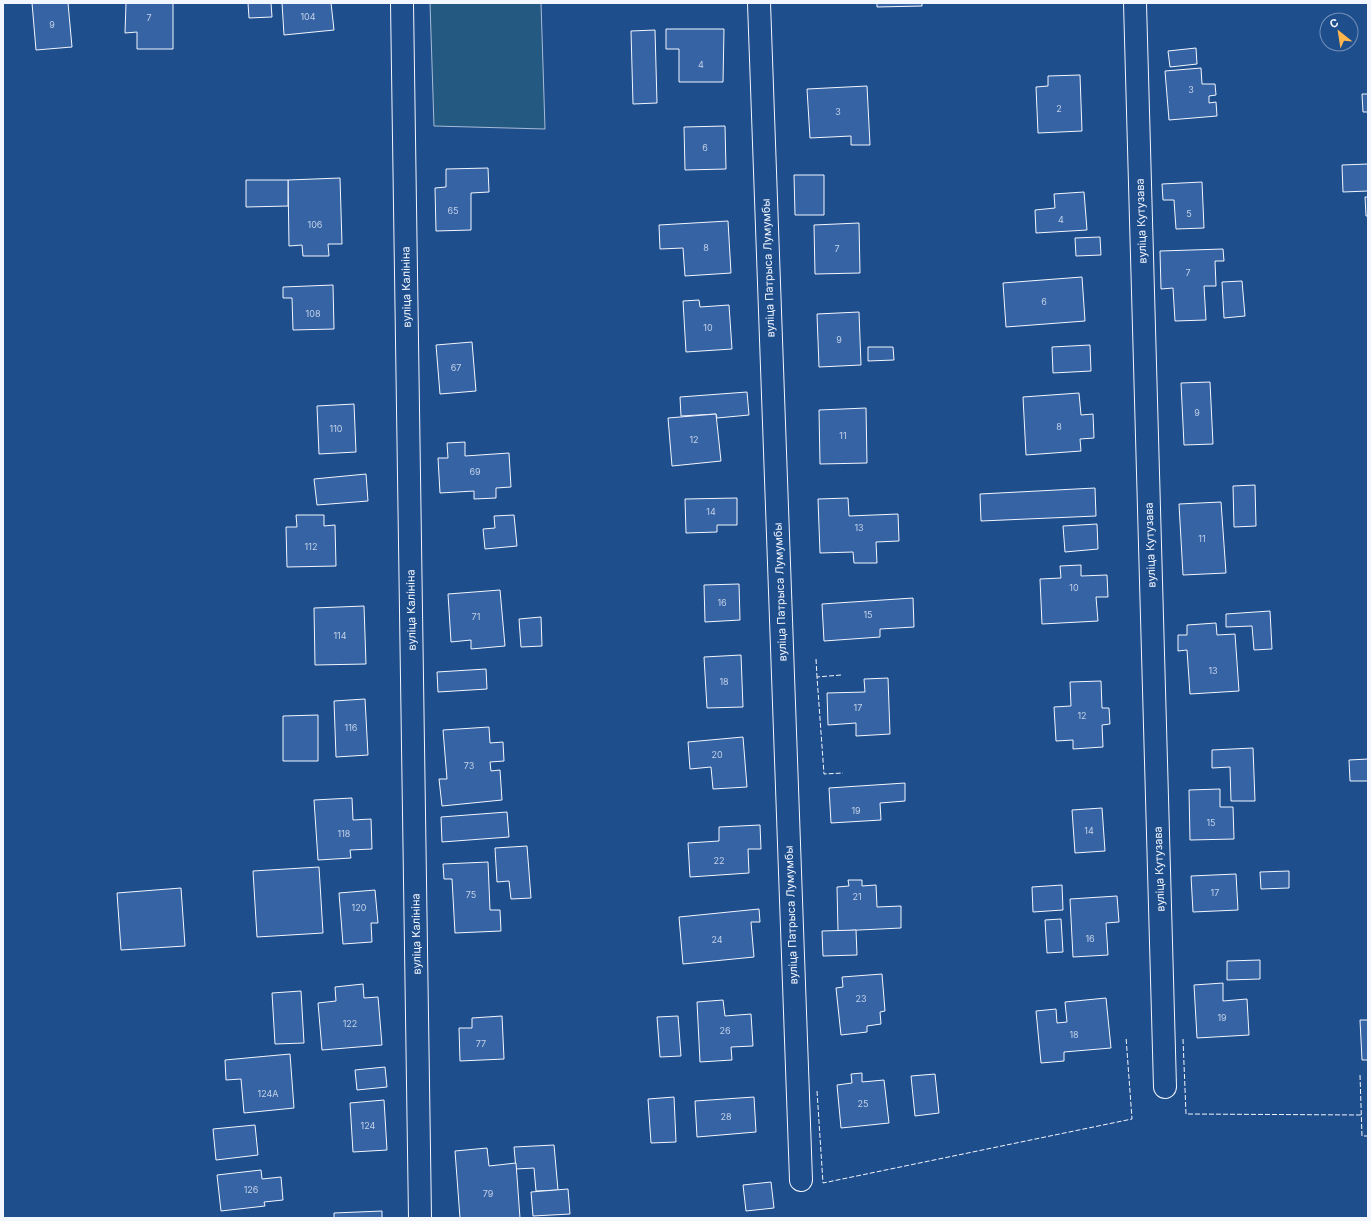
<svg xmlns="http://www.w3.org/2000/svg" width="1371" height="1221" font-family="Inter,sans-serif">
	<style>
		.green { fill: #245a82; stroke: #a8bbd7 }
		.building { fill: #3563a3; stroke: #f2f6ff }
		.lines { fill: none; stroke-linecap: round; stroke-linejoin: round }
		.minor-casing { stroke: #f2f6ff; stroke-width: 24 }
		.minor { stroke: #1f4e8c; stroke-width: 22 }
		.fence { stroke: #f2f6ff; stroke-width: 1; stroke-dasharray: 5 2; stroke-linecap: butt }
		.labels { text-anchor: middle; stroke-width: 3; stroke-linejoin: round; paint-order: stroke }
		.number-label { font-size: 9px; fill: #c3d1e8 }
		.street-label { font-size: 11px; fill: #f2f6ff; stroke: #1f4e8c }
	</style>
	<rect width="100%" height="100%" fill="#1f4e8c"/>
	<path class="green" d="M 430,3 L 541,3 L 545,129 L 434,126 Z"/>
	<g class="building">
		<path d="M 32,3 L 68,3 L 72,47 L 36,50 Z"/>
		<path d="M 126,3 L 173,3 L 173,49 L 137,49 L 137,32 L 125,33 Z"/>
		<path d="M 248,3 L 271,3 L 272,17 L 249,18 Z"/>
		<path d="M 282,3 L 331,3 L 334,30 L 284,35 Z"/>
		<path d="M 877,3 L 922,3 L 922,6 L 877,7 Z"/>
		<path d="M 666,29 L 724,29 L 723,82 L 679,82 L 679,49 L 666,49 Z"/>
		<path d="M 655,30 L 657,103 L 633,104 L 631,31 Z"/>
		<path d="M 1196,48 L 1197,64 L 1170,67 L 1168,51 Z"/>
		<path d="M 1201,68 L 1202,84 L 1215,84 L 1216,95 L 1209,96 L 1209,103 L 1216,102 L 1217,116 L 1169,120 L 1165,71 Z"/>
		<path d="M 1080,75 L 1082,131 L 1038,133 L 1036,87 L 1048,86 L 1048,76 Z"/>
		<path d="M 867,86 L 870,145 L 851,145 L 851,136 L 810,138 L 807,89 Z"/>
		<path d="M 1362,94 L 1368,94 L 1368,112 L 1363,112 Z"/>
		<path d="M 725,126 L 726,169 L 685,170 L 684,127 Z"/>
		<path d="M 1368,164 L 1368,191 L 1343,192 L 1342,165 Z"/>
		<path d="M 488,168 L 489,192 L 471,193 L 471,230 L 436,231 L 435,188 L 446,187 L 446,169 Z"/>
		<path d="M 794,175 L 824,175 L 824,215 L 795,215 Z"/>
		<path d="M 340,178 L 342,244 L 328,244 L 329,256 L 303,256 L 302,245 L 289,246 L 288,180 Z"/>
		<path d="M 246,180 L 288,180 L 288,206 L 246,207 Z"/>
		<path d="M 1202,182 L 1204,228 L 1176,229 L 1174,200 L 1163,200 L 1162,184 Z"/>
		<path d="M 1084,192 L 1087,230 L 1036,233 L 1035,210 L 1055,208 L 1054,194 Z"/>
		<path d="M 1365,197 L 1368,197 L 1368,216 L 1366,216 Z"/>
		<path d="M 728,221 L 731,273 L 685,276 L 683,248 L 660,249 L 659,225 Z"/>
		<path d="M 859,223 L 860,273 L 815,274 L 814,225 Z"/>
		<path d="M 1100,237 L 1101,255 L 1076,256 L 1075,238 Z"/>
		<path d="M 1223,249 L 1224,261 L 1215,261 L 1216,286 L 1204,286 L 1206,320 L 1175,321 L 1173,288 L 1161,289 L 1160,251 Z"/>
		<path d="M 1082,277 L 1085,321 L 1006,327 L 1003,283 Z"/>
		<path d="M 1242,281 L 1245,316 L 1224,318 L 1222,282 Z"/>
		<path d="M 333,285 L 334,329 L 293,330 L 292,298 L 283,298 L 283,287 Z"/>
		<path d="M 699,300 L 700,307 L 729,305 L 732,349 L 686,352 L 683,301 Z"/>
		<path d="M 859,312 L 861,365 L 819,367 L 817,314 Z"/>
		<path d="M 472,342 L 476,391 L 440,394 L 436,345 Z"/>
		<path d="M 1090,345 L 1091,371 L 1053,373 L 1052,347 Z"/>
		<path d="M 868,347 L 893,347 L 894,360 L 868,361 Z"/>
		<path d="M 1210,382 L 1213,444 L 1184,445 L 1181,383 Z"/>
		<path d="M 747,392 L 749,415 L 717,418 L 716,414 L 681,416 L 680,397 Z"/>
		<path d="M 1079,393 L 1081,415 L 1093,414 L 1094,438 L 1080,439 L 1081,451 L 1026,455 L 1023,397 Z"/>
		<path d="M 354,404 L 356,452 L 319,454 L 317,406 Z"/>
		<path d="M 866,408 L 867,463 L 820,464 L 819,410 Z"/>
		<path d="M 716,414 L 721,461 L 672,466 L 668,418 Z"/>
		<path d="M 465,442 L 465,456 L 509,453 L 511,487 L 496,488 L 496,498 L 474,499 L 474,491 L 440,493 L 438,458 L 448,458 L 447,443 Z"/>
		<path d="M 366,474 L 368,501 L 317,505 L 314,479 Z"/>
		<path d="M 1255,485 L 1256,526 L 1234,527 L 1233,486 Z"/>
		<path d="M 1095,488 L 1096,516 L 981,521 L 980,494 Z"/>
		<path d="M 737,498 L 737,525 L 717,525 L 717,532 L 686,533 L 685,499 Z"/>
		<path d="M 848,498 L 849,516 L 898,514 L 899,541 L 876,542 L 877,563 L 854,563 L 853,552 L 820,553 L 818,499 Z"/>
		<path d="M 1221,502 L 1226,573 L 1183,575 L 1179,504 Z"/>
		<path d="M 296,515 L 324,515 L 324,526 L 335,525 L 336,566 L 287,567 L 286,527 L 297,527 Z"/>
		<path d="M 514,515 L 517,546 L 485,549 L 483,529 L 495,528 L 494,516 Z"/>
		<path d="M 1097,524 L 1098,549 L 1065,552 L 1063,526 Z"/>
		<path d="M 1081,565 L 1081,576 L 1107,575 L 1108,597 L 1096,597 L 1098,621 L 1042,624 L 1040,579 L 1061,578 L 1060,566 Z"/>
		<path d="M 739,584 L 740,620 L 705,622 L 704,585 Z"/>
		<path d="M 500,590 L 505,646 L 471,649 L 471,640 L 451,642 L 448,594 Z"/>
		<path d="M 913,598 L 914,627 L 880,629 L 880,637 L 824,641 L 822,604 Z"/>
		<path d="M 364,606 L 366,664 L 315,665 L 314,608 Z"/>
		<path d="M 1270,611 L 1272,649 L 1254,650 L 1252,626 L 1226,627 L 1226,614 Z"/>
		<path d="M 541,617 L 542,646 L 521,647 L 519,619 Z"/>
		<path d="M 1216,623 L 1217,635 L 1235,634 L 1239,691 L 1190,694 L 1187,650 L 1178,651 L 1178,635 L 1187,635 L 1187,625 Z"/>
		<path d="M 741,655 L 743,707 L 707,708 L 704,657 Z"/>
		<path d="M 486,669 L 487,689 L 438,692 L 437,672 Z"/>
		<path d="M 888,678 L 890,734 L 856,736 L 856,723 L 828,725 L 827,693 L 865,692 L 864,679 Z"/>
		<path d="M 1101,681 L 1102,708 L 1109,708 L 1110,724 L 1102,725 L 1103,747 L 1073,749 L 1073,740 L 1056,741 L 1054,707 L 1071,706 L 1070,682 Z"/>
		<path d="M 365,699 L 368,755 L 336,757 L 334,701 Z"/>
		<path d="M 318,715 L 318,761 L 283,761 L 283,716 Z"/>
		<path d="M 489,727 L 490,743 L 503,742 L 504,761 L 490,762 L 491,771 L 500,770 L 502,800 L 442,806 L 439,779 L 447,779 L 443,730 Z"/>
		<path d="M 743,737 L 747,787 L 713,789 L 711,767 L 690,769 L 688,742 Z"/>
		<path d="M 1253,748 L 1255,801 L 1231,801 L 1230,767 L 1212,768 L 1212,750 Z"/>
		<path d="M 1368,759 L 1368,781 L 1350,781 L 1349,760 Z"/>
		<path d="M 905,783 L 905,801 L 880,803 L 881,820 L 831,823 L 829,788 Z"/>
		<path d="M 1220,789 L 1220,807 L 1233,807 L 1234,839 L 1190,840 L 1189,790 Z"/>
		<path d="M 352,798 L 353,820 L 371,819 L 372,849 L 350,850 L 351,858 L 318,860 L 314,800 Z"/>
		<path d="M 1102,808 L 1105,851 L 1075,853 L 1072,810 Z"/>
		<path d="M 507,812 L 509,837 L 442,842 L 441,817 Z"/>
		<path d="M 760,825 L 761,849 L 748,849 L 749,873 L 690,877 L 688,843 L 719,841 L 719,827 Z"/>
		<path d="M 527,846 L 531,898 L 511,899 L 509,881 L 497,882 L 495,848 Z"/>
		<path d="M 488,862 L 490,910 L 500,910 L 501,931 L 455,933 L 452,879 L 444,879 L 443,864 Z"/>
		<path d="M 319,867 L 323,933 L 257,937 L 253,871 Z"/>
		<path d="M 1289,871 L 1289,888 L 1261,889 L 1260,872 Z"/>
		<path d="M 1236,874 L 1238,910 L 1193,912 L 1191,876 Z"/>
		<path d="M 848,880 L 862,880 L 862,886 L 876,885 L 877,907 L 901,906 L 901,928 L 838,931 L 837,887 L 849,886 Z"/>
		<path d="M 1062,885 L 1063,910 L 1033,912 L 1032,887 Z"/>
		<path d="M 181,888 L 185,946 L 121,950 L 117,893 Z"/>
		<path d="M 375,890 L 378,923 L 371,923 L 372,942 L 343,944 L 339,893 Z"/>
		<path d="M 1117,896 L 1119,922 L 1106,923 L 1108,955 L 1073,957 L 1070,899 Z"/>
		<path d="M 759,909 L 760,922 L 751,922 L 754,957 L 683,964 L 679,917 Z"/>
		<path d="M 1061,919 L 1063,952 L 1047,953 L 1045,920 Z"/>
		<path d="M 856,930 L 857,955 L 823,956 L 822,931 Z"/>
		<path d="M 1260,960 L 1260,979 L 1227,980 L 1227,961 Z"/>
		<path d="M 882,974 L 885,1011 L 880,1012 L 881,1024 L 867,1026 L 867,1032 L 841,1035 L 836,988 L 843,987 L 842,977 Z"/>
		<path d="M 1223,983 L 1223,1001 L 1247,999 L 1249,1035 L 1197,1038 L 1194,985 Z"/>
		<path d="M 363,984 L 364,998 L 378,997 L 382,1045 L 322,1050 L 318,1003 L 336,1001 L 335,987 Z"/>
		<path d="M 301,991 L 304,1043 L 275,1044 L 272,993 Z"/>
		<path d="M 1106,998 L 1111,1048 L 1064,1052 L 1064,1061 L 1041,1063 L 1036,1011 L 1056,1009 L 1057,1023 L 1067,1022 L 1065,1002 Z"/>
		<path d="M 723,1000 L 725,1016 L 751,1014 L 753,1046 L 731,1047 L 732,1060 L 700,1062 L 697,1002 Z"/>
		<path d="M 502,1016 L 504,1059 L 460,1061 L 459,1028 L 472,1028 L 472,1018 Z"/>
		<path d="M 678,1016 L 681,1056 L 660,1057 L 657,1017 Z"/>
		<path d="M 1360,1020 L 1368,1020 L 1368,1060 L 1362,1060 Z"/>
		<path d="M 290,1054 L 294,1108 L 244,1113 L 241,1079 L 226,1080 L 225,1060 Z"/>
		<path d="M 385,1067 L 387,1087 L 357,1090 L 355,1070 Z"/>
		<path d="M 862,1073 L 862,1082 L 884,1080 L 889,1123 L 841,1128 L 837,1085 L 852,1083 L 851,1074 Z"/>
		<path d="M 935,1074 L 939,1113 L 915,1116 L 911,1076 Z"/>
		<path d="M 674,1097 L 676,1142 L 651,1143 L 648,1099 Z"/>
		<path d="M 754,1097 L 756,1132 L 697,1137 L 695,1101 Z"/>
		<path d="M 384,1100 L 387,1150 L 353,1152 L 350,1103 Z"/>
		<path d="M 255,1125 L 258,1155 L 216,1160 L 213,1129 Z"/>
		<path d="M 554,1145 L 558,1190 L 536,1191 L 534,1168 L 516,1169 L 514,1147 Z"/>
		<path d="M 487,1148 L 489,1166 L 516,1163 L 520,1218 L 460,1218 L 455,1151 Z"/>
		<path d="M 261,1170 L 262,1179 L 281,1177 L 283,1200 L 264,1202 L 265,1206 L 221,1211 L 217,1175 Z"/>
		<path d="M 771,1182 L 774,1208 L 746,1211 L 743,1185 Z"/>
		<path d="M 568,1189 L 570,1214 L 533,1216 L 531,1192 Z"/>
		<path d="M 382,1211 L 382,1218 L 334,1218 L 334,1213 Z"/>
	</g>
	<g class="lines">
		<g class="minor-casing">
			<g id="minor">
				<path d="M 402,3 L 420,1218"/>
				<path d="M 759,3 L 801,1180"/>
				<path d="M 1135,3 L 1165,1087"/>
			</g>
		</g>
		<use href="#minor" class="minor"/>
		<g class="fence">
			<path d="M 816,659 L 817,677"/>
			<path d="M 841,675 L 817,677 L 824,774 L 843,773"/>
			<path d="M 1183,1039 L 1186,1114 L 1361,1115"/>
			<path d="M 1360,1075 L 1362,1136 L 1368,1136"/>
			<path d="M 817,1091 L 823,1183 L 1132,1119 L 1126,1037"/>
		</g>
	</g>
	<g class="labels">
		<g class="number-label">
			<text x="308" y="20">104</text>
			<text x="149" y="21">7</text>
			<text x="52" y="28">9</text>
			<text x="701" y="68">4</text>
			<text x="1191" y="93">3</text>
			<text x="1059" y="112">2</text>
			<text x="838" y="115">3</text>
			<text x="705" y="151">6</text>
			<text x="453" y="214">65</text>
			<text x="1189" y="217">5</text>
			<text x="1061" y="223">4</text>
			<text x="315" y="228">106</text>
			<text x="706" y="251">8</text>
			<text x="837" y="252">7</text>
			<text x="1188" y="276">7</text>
			<text x="1044" y="305">6</text>
			<text x="313" y="317">108</text>
			<text x="708" y="331">10</text>
			<text x="839" y="343">9</text>
			<text x="456" y="371">67</text>
			<text x="1197" y="416">9</text>
			<text x="1059" y="430">8</text>
			<text x="336" y="432">110</text>
			<text x="843" y="439">11</text>
			<text x="694" y="443">12</text>
			<text x="475" y="475">69</text>
			<text x="711" y="515">14</text>
			<text x="859" y="531">13</text>
			<text x="1202" y="542">11</text>
			<text x="311" y="550">112</text>
			<text x="1074" y="591">10</text>
			<text x="722" y="606">16</text>
			<text x="868" y="618">15</text>
			<text x="476" y="620">71</text>
			<text x="340" y="639">114</text>
			<text x="1213" y="674">13</text>
			<text x="724" y="685">18</text>
			<text x="858" y="711">17</text>
			<text x="1082" y="719">12</text>
			<text x="351" y="731">116</text>
			<text x="717" y="758">20</text>
			<text x="469" y="769">73</text>
			<text x="856" y="814">19</text>
			<text x="1211" y="826">15</text>
			<text x="1089" y="834">14</text>
			<text x="344" y="837">118</text>
			<text x="719" y="864">22</text>
			<text x="1215" y="896">17</text>
			<text x="471" y="898">75</text>
			<text x="857" y="900">21</text>
			<text x="359" y="911">120</text>
			<text x="1090" y="942">16</text>
			<text x="717" y="943">24</text>
			<text x="861" y="1002">23</text>
			<text x="1222" y="1021">19</text>
			<text x="350" y="1027">122</text>
			<text x="725" y="1034">26</text>
			<text x="1074" y="1038">18</text>
			<text x="481" y="1047">77</text>
			<text x="268" y="1097">124А</text>
			<text x="863" y="1107">25</text>
			<text x="726" y="1120">28</text>
			<text x="368" y="1129">124</text>
			<text x="251" y="1193">126</text>
			<text x="488" y="1197">79</text>
		</g>
		<g class="street-label">
			<text transform="translate(1141 221) rotate(-92)" y="4">вуліца Кутузава</text>
			<text transform="translate(768 268) rotate(-92)" y="4">вуліца Патрыса Лумумбы</text>
			<text transform="translate(406 287) rotate(-91)" y="4">вуліца Калініна</text>
			<text transform="translate(1150 545) rotate(-92)" y="4">вуліца Кутузава</text>
			<text transform="translate(780 592) rotate(-92)" y="4">вуліца Патрыса Лумумбы</text>
			<text transform="translate(411 610) rotate(-91)" y="4">вуліца Калініна</text>
			<text transform="translate(1159 869) rotate(-92)" y="4">вуліца Кутузава</text>
			<text transform="translate(791 915) rotate(-92)" y="4">вуліца Патрыса Лумумбы</text>
			<text transform="translate(416 934) rotate(-91)" y="4">вуліца Калініна</text>
		</g>
	</g>
	<rect width="1371" height="1221" fill="none" stroke="#f2f6ff" stroke-width="8"/>
	<g transform="translate(1339 32) rotate(330)"><circle r="19" fill="#1f4e8c" stroke="#7391ba"/>
	<path d="M0-3L7 15L0 10L-7 15Z" fill="#ffb74d"/>
	<text y="-6" font-size="11" font-weight="bold" text-anchor="middle" fill="#f2f6ff">С</text>
	</g>
</svg>
